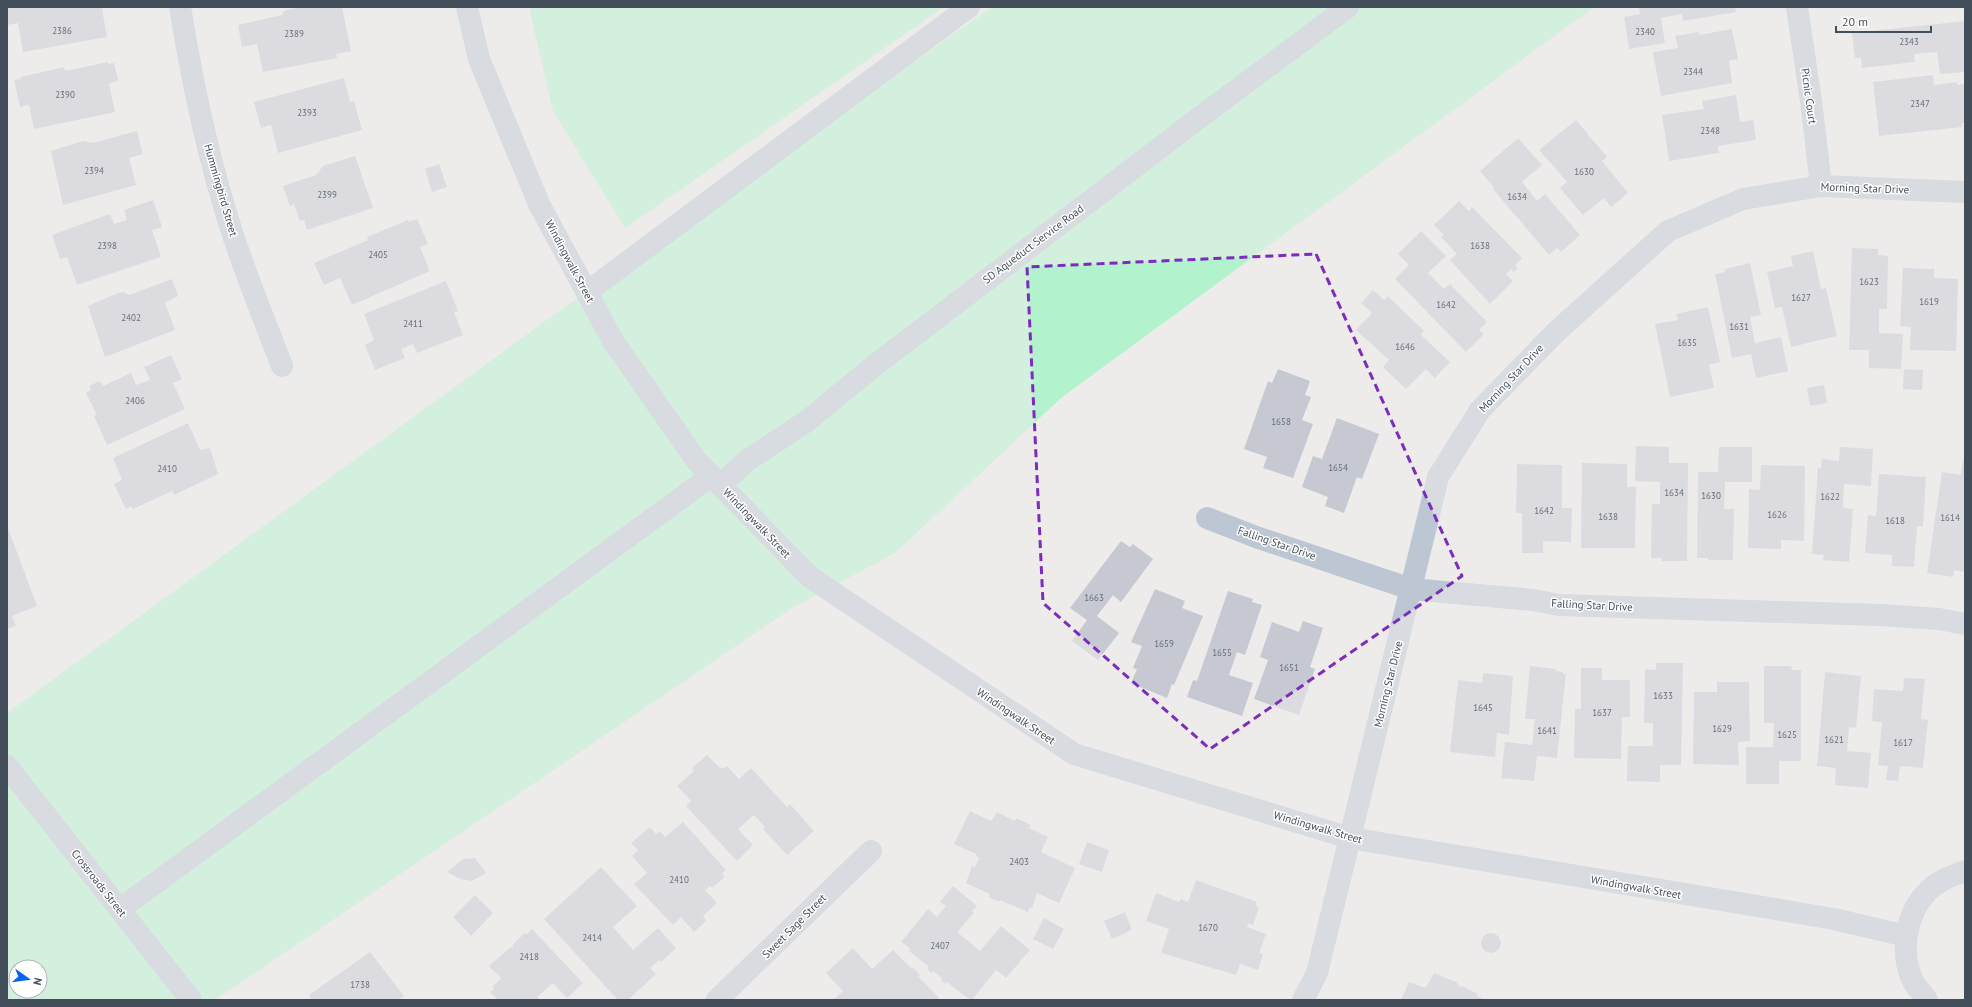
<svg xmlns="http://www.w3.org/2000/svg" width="1972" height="1007" font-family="'PT Sans',sans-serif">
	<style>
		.green { fill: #b2f3cd; fill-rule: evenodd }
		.building { fill: #c6c9d2 }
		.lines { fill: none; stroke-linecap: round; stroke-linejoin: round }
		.minor { stroke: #bcc7d3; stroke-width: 22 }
		.marked { fill: none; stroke: #7b2cbf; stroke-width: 3; stroke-dasharray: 8 5; stroke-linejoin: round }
		.labels { text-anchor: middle; stroke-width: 3; stroke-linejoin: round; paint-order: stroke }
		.number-label { font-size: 9px; fill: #636d78 }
		.street-label { font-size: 11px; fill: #424e5a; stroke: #fff }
	</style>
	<rect width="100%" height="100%" fill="#eeebeb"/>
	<g class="green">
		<path d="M 529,7 L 944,7 L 625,228 L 553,111 Z"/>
		<path d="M 992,7 L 1594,7 L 1061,398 L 895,553 L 792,608 L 215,1000 L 7,1000 L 7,713 L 559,311 ZM 16,967 L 40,967 L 40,991 L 16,991 Z"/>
	</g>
	<g class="building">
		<path d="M 7,7 L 106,7 L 102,9 L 107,37 L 23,52 L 18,23 L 7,25 Z"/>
		<path d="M 300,7 L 342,7 L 351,51 L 336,54 L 337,58 L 263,72 L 257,44 L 242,47 L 238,25 L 282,15 L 284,11 Z"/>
		<path d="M 1639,7 L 1735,7 L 1736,12 L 1683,21 L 1682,14 L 1661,18 L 1665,43 L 1629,49 L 1624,17 L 1640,14 Z"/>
		<path d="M 1965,21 L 1965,72 L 1940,74 L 1937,52 L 1914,54 L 1915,62 L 1862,68 L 1861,58 L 1855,58 L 1852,33 Z"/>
		<path d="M 1732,29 L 1738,59 L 1729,61 L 1732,83 L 1661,96 L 1653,52 L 1678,48 L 1675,36 L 1699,32 L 1699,35 Z"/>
		<path d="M 108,62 L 108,64 L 114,63 L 118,80 L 109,84 L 115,112 L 34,129 L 29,105 L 20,107 L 14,80 L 21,79 L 21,77 L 64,67 L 65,71 Z"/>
		<path d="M 1933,75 L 1934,85 L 1957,82 L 1957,85 L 1965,84 L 1965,123 L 1962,123 L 1962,127 L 1879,136 L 1873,82 Z"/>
		<path d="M 344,78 L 350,102 L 354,101 L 362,130 L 278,153 L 271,125 L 261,128 L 254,102 Z"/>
		<path d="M 1736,95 L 1740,122 L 1753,120 L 1756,140 L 1718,146 L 1719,153 L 1669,161 L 1662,115 L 1704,109 L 1702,101 Z"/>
		<path d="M 1576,120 L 1607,157 L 1602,161 L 1628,193 L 1611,207 L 1604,198 L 1583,215 L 1560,188 L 1567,182 L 1539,150 Z"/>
		<path d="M 137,131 L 143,154 L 129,158 L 136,185 L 63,205 L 51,151 L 83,141 L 93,143 Z"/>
		<path d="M 1518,138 L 1542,165 L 1522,182 L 1537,201 L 1545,194 L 1580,235 L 1561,252 L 1557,248 L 1549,255 L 1493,189 L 1494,188 L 1480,171 Z"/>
		<path d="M 355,156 L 373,208 L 307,230 L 304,220 L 300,221 L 294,204 L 290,206 L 283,186 L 316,175 L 323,166 Z"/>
		<path d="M 439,164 L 447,187 L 432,192 L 425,169 Z"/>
		<path d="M 153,200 L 162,227 L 152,230 L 161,257 L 77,285 L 67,257 L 60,259 L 52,235 L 110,214 L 114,224 L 127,220 L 124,210 Z"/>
		<path d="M 1459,201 L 1469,211 L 1472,207 L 1522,258 L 1515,265 L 1518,268 L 1514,272 L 1511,269 L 1506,274 L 1513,281 L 1490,304 L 1450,260 L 1457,254 L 1441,237 L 1444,235 L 1434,225 Z"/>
		<path d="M 417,219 L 428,244 L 420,247 L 430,271 L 352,305 L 340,278 L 324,285 L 314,263 L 368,240 L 367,237 L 408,220 L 409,222 Z"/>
		<path d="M 1421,231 L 1446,256 L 1428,273 L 1444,289 L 1450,284 L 1487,322 L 1479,330 L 1484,334 L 1466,352 L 1395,279 L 1409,265 L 1398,254 Z"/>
		<path d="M 1852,248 L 1878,249 L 1878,255 L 1888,256 L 1887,309 L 1879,309 L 1879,333 L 1903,334 L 1901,369 L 1869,368 L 1869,350 L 1849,350 Z"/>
		<path d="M 1813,251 L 1821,289 L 1826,288 L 1837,336 L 1791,347 L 1782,307 L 1775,308 L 1767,272 L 1793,266 L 1791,256 Z"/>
		<path d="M 1750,263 L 1761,315 L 1750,317 L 1755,343 L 1781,337 L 1788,371 L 1756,378 L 1751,354 L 1732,358 L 1715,274 L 1725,272 L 1725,269 Z"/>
		<path d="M 1903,268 L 1934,269 L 1934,278 L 1958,279 L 1956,351 L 1910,350 L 1911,327 L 1900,326 Z"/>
		<path d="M 172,279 L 178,296 L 165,303 L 175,330 L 105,357 L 88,306 L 118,293 L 124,292 L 129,295 Z"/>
		<path d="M 446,281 L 458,311 L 454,312 L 463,335 L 417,353 L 413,344 L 401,349 L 405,358 L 375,370 L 365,345 L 374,340 L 364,314 Z"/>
		<path d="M 1373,290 L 1384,300 L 1388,296 L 1424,331 L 1421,335 L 1450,362 L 1435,378 L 1426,369 L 1406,389 L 1383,367 L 1389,360 L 1356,330 L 1372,313 L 1361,303 Z"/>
		<path d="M 1708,307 L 1720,362 L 1709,365 L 1714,388 L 1670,397 L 1655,324 L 1678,320 L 1676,314 Z"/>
		<path d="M 171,355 L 182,379 L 173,383 L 185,409 L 107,445 L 94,416 L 97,415 L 86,393 L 91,390 L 89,386 L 100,381 L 103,386 L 131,373 L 136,385 L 150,380 L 144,367 Z"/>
		<path d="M 1278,369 L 1310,381 L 1305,395 L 1311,397 L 1302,420 L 1313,424 L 1293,478 L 1263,468 L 1267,457 L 1244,449 L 1268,381 L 1272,383 Z"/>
		<path d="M 1904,369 L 1923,370 L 1922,390 L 1903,389 Z"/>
		<path d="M 1824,385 L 1827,403 L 1810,406 L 1807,388 Z"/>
		<path d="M 1337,418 L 1379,434 L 1362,479 L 1357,477 L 1344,513 L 1325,506 L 1328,497 L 1302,487 L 1313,456 L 1322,459 Z"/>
		<path d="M 188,423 L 200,450 L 210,448 L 218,474 L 174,495 L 172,491 L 133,509 L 131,506 L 126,509 L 114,484 L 122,480 L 113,458 Z"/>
		<path d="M 1636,446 L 1669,447 L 1669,463 L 1688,463 L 1687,561 L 1662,561 L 1662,558 L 1651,558 L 1652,504 L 1660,504 L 1660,482 L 1635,481 Z"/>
		<path d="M 1719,447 L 1752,447 L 1752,482 L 1725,482 L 1724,509 L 1734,509 L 1733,560 L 1708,560 L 1708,558 L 1697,558 L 1698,472 L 1718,472 Z"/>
		<path d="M 1840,447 L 1873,449 L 1871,486 L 1844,484 L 1843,508 L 1853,509 L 1849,562 L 1823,560 L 1824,555 L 1812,554 L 1818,468 L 1821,469 L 1822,459 L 1839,461 Z"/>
		<path d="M 1963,460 L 1965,460 L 1965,572 L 1954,570 L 1953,577 L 1927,573 L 1942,472 L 1961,475 Z"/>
		<path d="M 1582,463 L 1627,464 L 1627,487 L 1636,487 L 1635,548 L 1581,548 Z"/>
		<path d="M 1517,464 L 1562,465 L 1562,508 L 1572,508 L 1571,542 L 1543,541 L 1543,553 L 1522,553 L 1522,513 L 1516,513 Z"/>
		<path d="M 1761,465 L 1805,466 L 1804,541 L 1781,540 L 1781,549 L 1748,548 L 1749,489 L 1760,490 Z"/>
		<path d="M 1879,474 L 1926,477 L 1923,526 L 1917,526 L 1914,567 L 1892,566 L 1892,555 L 1865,553 L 1868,515 L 1876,516 Z"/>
		<path d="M 7,525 L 37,606 L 12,616 L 16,626 L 7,629 Z"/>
		<path d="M 1121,541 L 1130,547 L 1133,544 L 1153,559 L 1121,602 L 1113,595 L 1097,616 L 1119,633 L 1098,660 L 1072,641 L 1087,620 L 1070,608 Z"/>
		<path d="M 1155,589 L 1185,601 L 1182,608 L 1203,616 L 1174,685 L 1172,684 L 1167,698 L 1131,683 L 1137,669 L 1133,668 L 1142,646 L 1131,642 Z"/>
		<path d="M 1228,591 L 1253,599 L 1252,602 L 1262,605 L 1245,655 L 1237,652 L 1229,675 L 1253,683 L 1242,716 L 1187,697 L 1193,680 L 1197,681 Z"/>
		<path d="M 1303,621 L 1323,628 L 1310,667 L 1315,669 L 1299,715 L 1254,699 L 1268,660 L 1260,657 L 1272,622 L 1299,632 Z"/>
		<path d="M 1656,663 L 1683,663 L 1681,765 L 1660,765 L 1660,782 L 1627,781 L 1628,746 L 1653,746 L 1653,723 L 1644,723 L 1645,669 L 1656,670 Z"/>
		<path d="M 1530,666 L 1556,669 L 1556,671 L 1563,672 L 1563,674 L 1566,674 L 1557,758 L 1537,756 L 1534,781 L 1501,778 L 1505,742 L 1532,745 L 1535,719 L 1525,719 Z"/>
		<path d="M 1764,666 L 1791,666 L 1792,670 L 1801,670 L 1801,761 L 1779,761 L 1779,784 L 1746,784 L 1746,747 L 1773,747 L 1774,723 L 1764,723 Z"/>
		<path d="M 1581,668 L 1602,668 L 1602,680 L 1630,680 L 1630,717 L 1622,717 L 1621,759 L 1574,758 L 1575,709 L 1581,709 Z"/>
		<path d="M 1825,672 L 1861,676 L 1856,728 L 1849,727 L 1847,751 L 1871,753 L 1868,788 L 1835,785 L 1836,768 L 1817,766 Z"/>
		<path d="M 1483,673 L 1513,676 L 1509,735 L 1497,733 L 1495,757 L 1450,752 L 1458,680 L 1482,683 Z"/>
		<path d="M 1904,678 L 1925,679 L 1921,719 L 1928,720 L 1923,768 L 1900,766 L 1898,781 L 1886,780 L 1888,766 L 1878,765 L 1882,722 L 1872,721 L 1874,689 L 1903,691 Z"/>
		<path d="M 1717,682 L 1749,682 L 1750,741 L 1738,742 L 1739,765 L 1693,764 L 1694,692 L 1717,692 Z"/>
		<path d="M 707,755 L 720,768 L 720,767 L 722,769 L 727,766 L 739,779 L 751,768 L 787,807 L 790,804 L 814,831 L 787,855 L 763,829 L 765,827 L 754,815 L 738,829 L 753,845 L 737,861 L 686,806 L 691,801 L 677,786 L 694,771 L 692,768 Z"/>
		<path d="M 970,811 L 991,821 L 997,812 L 1015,821 L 1016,818 L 1031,825 L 1029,828 L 1048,837 L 1041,852 L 1075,868 L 1059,903 L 1037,893 L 1032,909 L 1030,907 L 1028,912 L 1000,900 L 999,902 L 989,897 L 990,894 L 966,883 L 972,866 L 975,867 L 979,858 L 976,856 L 976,854 L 954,844 Z"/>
		<path d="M 683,822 L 726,870 L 722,873 L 725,877 L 712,888 L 710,886 L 705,890 L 717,903 L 703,916 L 706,921 L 694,932 L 681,917 L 673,925 L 634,884 L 647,873 L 632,856 L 638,850 L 631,843 L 650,827 L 656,834 L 660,831 L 665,837 Z"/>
		<path d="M 1087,842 L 1109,850 L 1102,872 L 1079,864 Z"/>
		<path d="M 475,858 L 486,873 L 472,881 L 460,879 L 447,872 L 463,859 Z"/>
		<path d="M 601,867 L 637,906 L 613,927 L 633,950 L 658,928 L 676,948 L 661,962 L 659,960 L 650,968 L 656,974 L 628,1000 L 617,999 L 544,919 Z"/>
		<path d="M 1196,880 L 1257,902 L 1255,906 L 1259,907 L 1253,925 L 1248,923 L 1247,927 L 1266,934 L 1259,953 L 1263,954 L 1258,970 L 1240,964 L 1236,975 L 1161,953 L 1169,929 L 1146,921 L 1156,893 L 1179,902 L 1181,899 L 1188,902 Z"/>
		<path d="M 953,886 L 977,906 L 972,911 L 974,913 L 957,932 L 980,951 L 1001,926 L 1030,950 L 1006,978 L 996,970 L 972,1000 L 970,1000 L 947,982 L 945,984 L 941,980 L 942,978 L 933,971 L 932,973 L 927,969 L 929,967 L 909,951 L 911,949 L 901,942 L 928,909 L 937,917 L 946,906 L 940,902 Z"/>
		<path d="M 475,895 L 493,913 L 471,936 L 453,917 Z"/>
		<path d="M 1125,912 L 1132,930 L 1112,939 L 1104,921 Z"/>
		<path d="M 1044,918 L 1064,929 L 1053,949 L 1033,939 Z"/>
		<path d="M 532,929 L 583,983 L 567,998 L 553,983 L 537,997 L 540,1000 L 498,1000 L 490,992 L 494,989 L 492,987 L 501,978 L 489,966 L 511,947 L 512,948 L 514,946 L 512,945 L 525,933 L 527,934 Z"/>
		<circle cx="1491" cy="943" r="10"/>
		<path d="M 853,948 L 872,969 L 893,950 L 911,968 L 912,967 L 920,975 L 918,976 L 939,998 L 938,1000 L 833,1000 L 843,991 L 826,973 Z"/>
		<path d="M 370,952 L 404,996 L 398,1000 L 312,1000 L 309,995 Z"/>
		<path d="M 1434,973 L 1456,982 L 1461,988 L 1462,986 L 1478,994 L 1477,996 L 1486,1000 L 1401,1000 L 1409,982 L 1426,988 Z"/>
	</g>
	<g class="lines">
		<g class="minor">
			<path d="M 180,7 C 192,82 208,157 231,229 C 246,276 265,321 282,366"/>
			<path d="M 467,7 L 479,59 L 539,204 L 613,341 L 696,460 L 810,577 L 1074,754 L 1350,838 L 1834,919 L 1906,936"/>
			<path d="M 1797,7 L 1811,101 L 1821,186"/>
			<path d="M 587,292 L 969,7"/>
			<path d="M 720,485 L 748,460 L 807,421 L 874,366 L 1195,121 L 1348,7"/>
			<path d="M 1207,518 L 1256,537 L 1411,589 L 1533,600 L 1559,605 L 1880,615 L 1939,619 L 1965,624"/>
			<path d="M 7,766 L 191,1000"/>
			<path d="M 120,909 L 711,476"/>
			<path d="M 717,1000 L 871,851"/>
			<path d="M 1303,1000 L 1317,973 L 1438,477 L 1480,410 L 1556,332 L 1668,231 L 1743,199 L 1821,186 L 1965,192"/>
			<path d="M 1927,1000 C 1923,994 1918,989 1914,983 C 1899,955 1905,914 1928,891 C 1938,881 1951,876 1965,871"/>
		</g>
	</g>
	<path d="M0 0H1972V1007H0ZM 1316,254 L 1462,576 L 1210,749 L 1043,603 L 1027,267 Z" fill="#eeebeb" fill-opacity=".55" fill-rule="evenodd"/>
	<path class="marked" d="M 1316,254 L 1462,576 L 1210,749 L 1043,603 L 1027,267 Z"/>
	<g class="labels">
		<g class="number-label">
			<text x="62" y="34">2386</text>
			<text x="1645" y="35">2340</text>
			<text x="294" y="37">2389</text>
			<text x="1909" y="45">2343</text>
			<text x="1693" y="75">2344</text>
			<text x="65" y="98">2390</text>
			<text x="1920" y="107">2347</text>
			<text x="307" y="116">2393</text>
			<text x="1710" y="134">2348</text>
			<text x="94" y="174">2394</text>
			<text x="1584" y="175">1630</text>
			<text x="327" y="198">2399</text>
			<text x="1517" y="200">1634</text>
			<text x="107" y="249">2398</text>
			<text x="1480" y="249">1638</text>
			<text x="378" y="258">2405</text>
			<text x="1869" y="285">1623</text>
			<text x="1801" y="301">1627</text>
			<text x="1929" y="305">1619</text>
			<text x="1446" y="308">1642</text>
			<text x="131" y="321">2402</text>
			<text x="413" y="327">2411</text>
			<text x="1739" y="330">1631</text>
			<text x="1687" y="346">1635</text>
			<text x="1405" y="350">1646</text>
			<text x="135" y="404">2406</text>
			<text x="1281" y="425">1658</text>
			<text x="1338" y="471">1654</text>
			<text x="167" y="472">2410</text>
			<text x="1674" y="496">1634</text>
			<text x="1711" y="499">1630</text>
			<text x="1830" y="500">1622</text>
			<text x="1544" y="514">1642</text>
			<text x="1777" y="518">1626</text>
			<text x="1608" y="520">1638</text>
			<text x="1950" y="521">1614</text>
			<text x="1895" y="524">1618</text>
			<text x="1094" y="601">1663</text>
			<text x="1164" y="647">1659</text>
			<text x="1222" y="656">1655</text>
			<text x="1289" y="671">1651</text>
			<text x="1663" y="699">1633</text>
			<text x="1483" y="711">1645</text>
			<text x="1602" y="716">1637</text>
			<text x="1722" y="732">1629</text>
			<text x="1547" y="734">1641</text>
			<text x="1787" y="738">1625</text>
			<text x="1834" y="743">1621</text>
			<text x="1903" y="746">1617</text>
			<text x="1019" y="865">2403</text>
			<text x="679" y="883">2410</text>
			<text x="1208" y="931">1670</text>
			<text x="592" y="941">2414</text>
			<text x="940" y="949">2407</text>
			<text x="529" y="960">2418</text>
			<text x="360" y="988">1738</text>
		</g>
		<g class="street-label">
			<text transform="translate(1809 96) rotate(82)" y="4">Picnic Court</text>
			<text transform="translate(1865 188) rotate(2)" y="4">Morning Star Drive</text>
			<text transform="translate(221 190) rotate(74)" y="4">Hummingbird Street</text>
			<text transform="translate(1033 244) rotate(-37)" y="4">SD Aqueduct Service Road</text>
			<text transform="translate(570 261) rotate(62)" y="4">Windingwalk Street</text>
			<text transform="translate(1511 378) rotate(-47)" y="4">Morning Star Drive</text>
			<text transform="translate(757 523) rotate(46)" y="4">Windingwalk Street</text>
			<text transform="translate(1277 543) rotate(19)" y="4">Falling Star Drive</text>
			<text transform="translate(1592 605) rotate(3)" y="4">Falling Star Drive</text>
			<text transform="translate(1388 684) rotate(-76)" y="4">Morning Star Drive</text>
			<text transform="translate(1016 716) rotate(34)" y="4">Windingwalk Street</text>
			<text transform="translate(1318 827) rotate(16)" y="4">Windingwalk Street</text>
			<text transform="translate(99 883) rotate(52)" y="4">Crossroads Street</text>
			<text transform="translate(1636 887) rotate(10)" y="4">Windingwalk Street</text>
			<text transform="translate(794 926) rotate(-45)" y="4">Sweet Sage Street</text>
		</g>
	</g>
	<rect width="1972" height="1007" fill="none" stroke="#424e5a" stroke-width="16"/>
	<g transform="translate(28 979) rotate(104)"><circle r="19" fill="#ffffff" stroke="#b3b8bd"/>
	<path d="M0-3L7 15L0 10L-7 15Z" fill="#0563ee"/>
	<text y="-6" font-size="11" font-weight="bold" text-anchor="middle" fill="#424e5a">N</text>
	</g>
	<path d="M1836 26v6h95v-6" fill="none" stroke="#424e5a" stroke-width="2"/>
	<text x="1842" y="26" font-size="12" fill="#424e5a" stroke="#ffffff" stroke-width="3" paint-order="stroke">20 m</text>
</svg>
